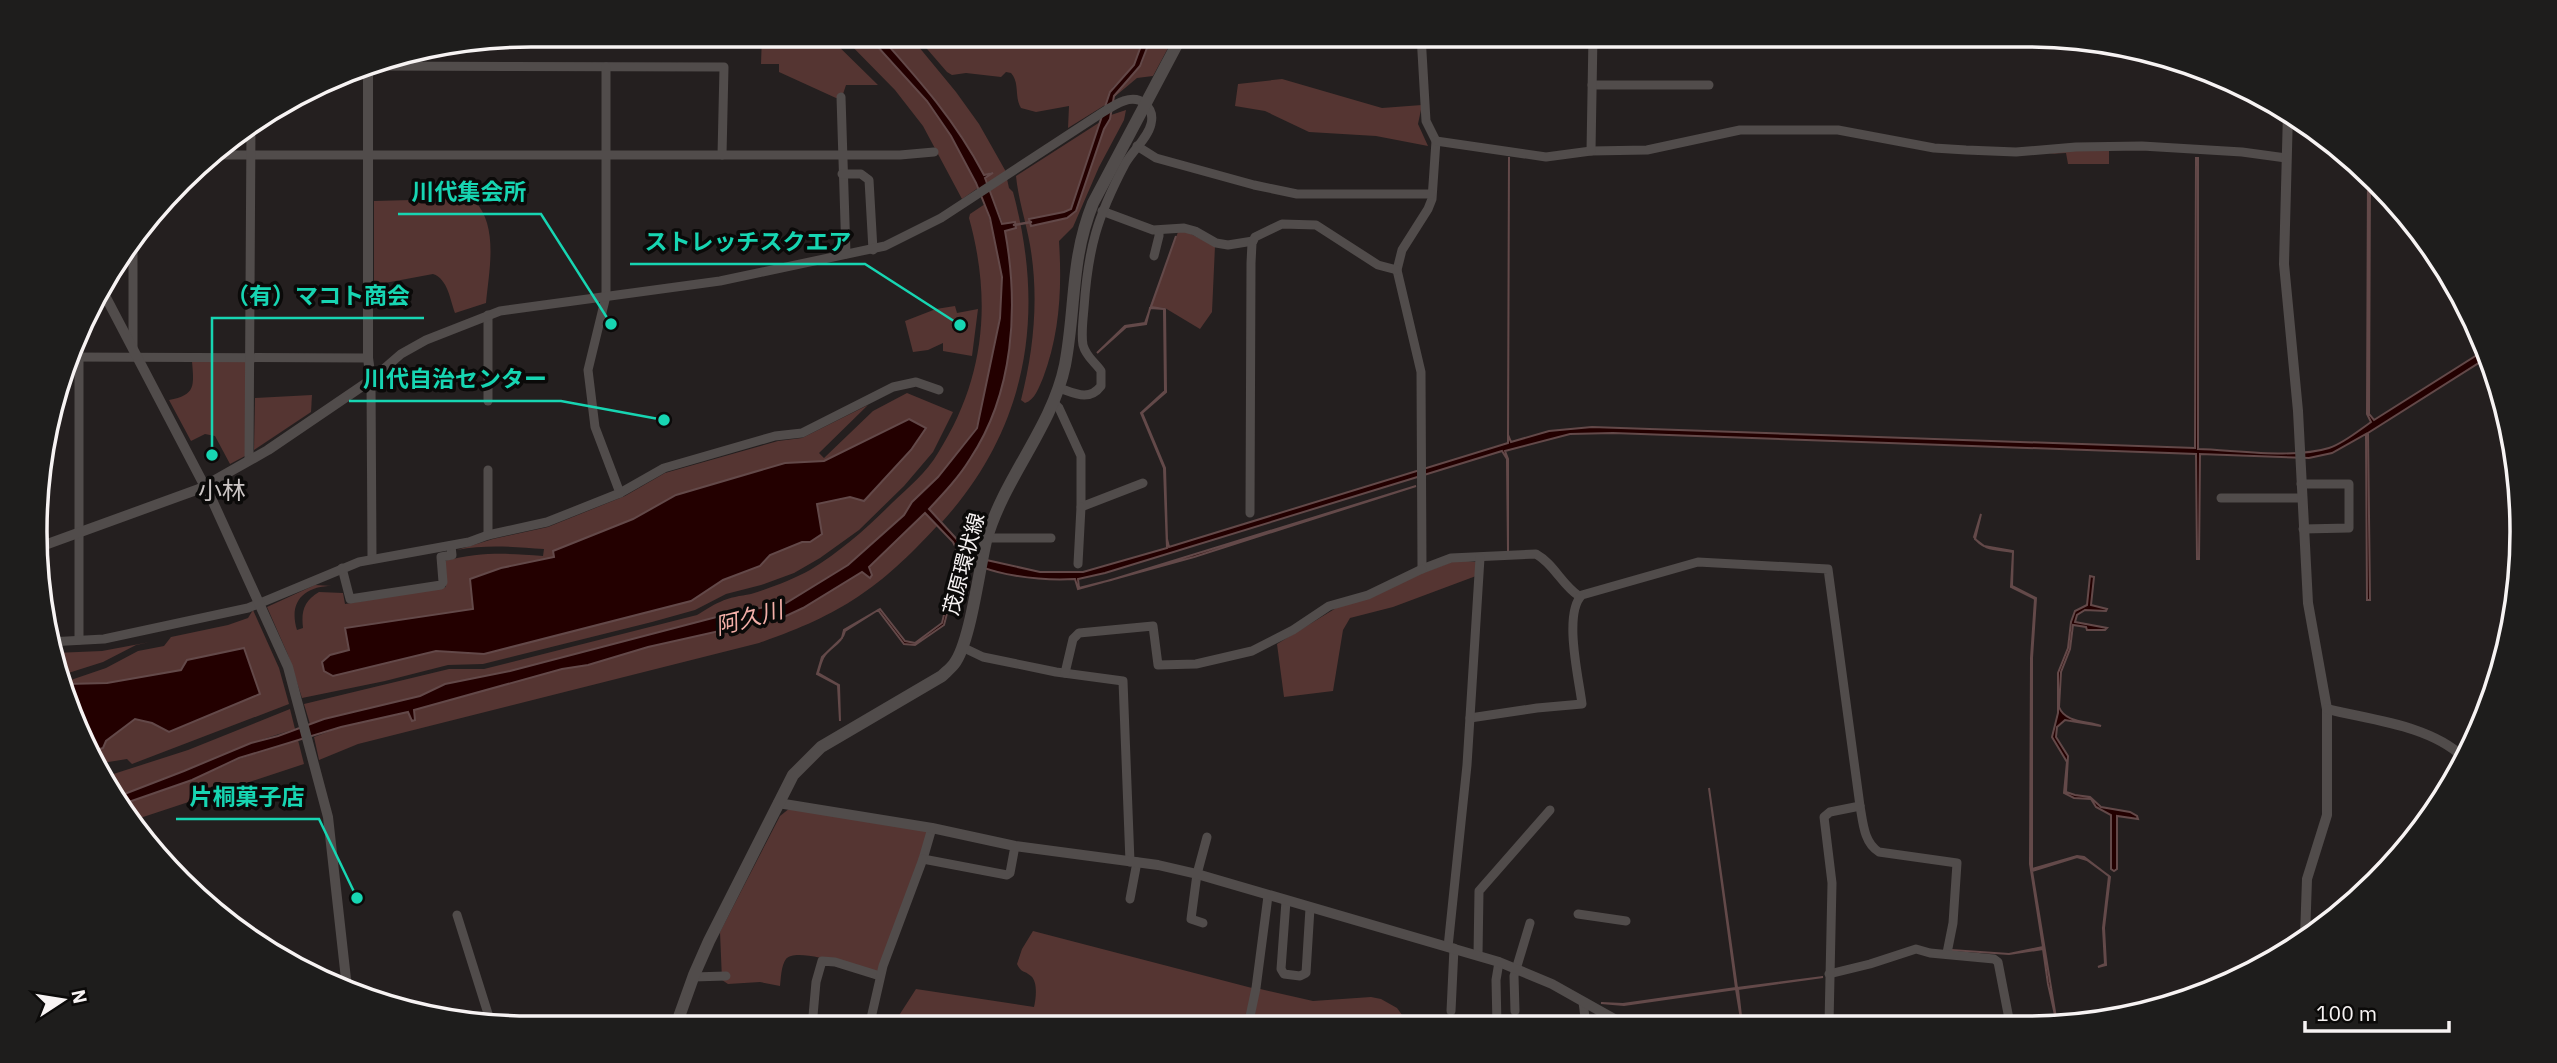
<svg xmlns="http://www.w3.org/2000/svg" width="2557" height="1063" font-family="'IBM Plex Sans','Noto Sans JP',sans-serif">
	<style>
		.green { fill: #553532 }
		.water { fill: #230000; stroke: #634949; stroke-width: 2 }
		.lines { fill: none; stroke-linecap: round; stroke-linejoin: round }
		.stream { stroke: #634949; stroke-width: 2.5 }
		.minor { stroke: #514c4b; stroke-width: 9 }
		.tertiary { stroke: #514c4b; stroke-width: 10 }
		.secondary { stroke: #514c4b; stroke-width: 12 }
		.labels { text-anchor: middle; stroke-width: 7; stroke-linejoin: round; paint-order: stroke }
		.street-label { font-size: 21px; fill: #f7f3f3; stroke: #0b0a09 }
		.water-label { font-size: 23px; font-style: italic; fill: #f4afa8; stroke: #0b0a09 }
		.quarter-label { font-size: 24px; fill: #cbc5c4; stroke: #0b0a09 }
		.rim { fill: none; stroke: #f7f3f3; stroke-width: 3.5 }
		.leader { fill: none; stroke: #17d5b2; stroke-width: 2.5 }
		.callout-dot { fill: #17d5b2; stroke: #0b0a09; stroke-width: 2.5 }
		.callout-label { font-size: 23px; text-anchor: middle; font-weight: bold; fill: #17d5b2; stroke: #0b0a09; stroke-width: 7; stroke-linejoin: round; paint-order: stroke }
	</style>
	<rect width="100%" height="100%" fill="#241f1f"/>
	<g class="green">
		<path d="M 762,35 L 827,35 L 878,85 L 846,85 L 842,97 L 836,98 L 779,72 L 779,64 L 761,64 Z"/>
		<path d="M 841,35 L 867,35 L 927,101 L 951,136 L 978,188 L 962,199 L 923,126 L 895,90 Z"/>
		<path d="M 879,35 L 909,35 L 956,92 L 979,124 L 1005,170 L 1009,188 L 1013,192 C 1046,314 1028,427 942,522 L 929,509 C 944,493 959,477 970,459 C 1014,392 1019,307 1004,231 L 1016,227 L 1003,224 L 985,178 L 992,172 L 984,175 C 955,120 921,81 879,35 Z"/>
		<path d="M 915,35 L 1145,35 L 1138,58 L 1132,68 L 1113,87 L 1105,105 L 1068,128 L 1069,106 L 1036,112 L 1021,108 C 1014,96 1020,83 1011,73 L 1006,72 L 1001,77 L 966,73 L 952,75 L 947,72 Z"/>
		<path d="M 1152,35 L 1175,35 L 1153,76 L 1137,78 L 1113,98 L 1119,88 L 1142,63 Z"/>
		<path d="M 1282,79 L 1382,108 L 1422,105 L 1418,124 L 1428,146 L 1376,136 L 1309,132 L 1265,111 L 1235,106 L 1238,84 Z"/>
		<path d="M 1126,110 L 1124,120 L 1099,167 L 1073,227 L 1059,241 C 1062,288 1060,333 1043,378 C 1039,387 1035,400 1025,403 L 1021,400 C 1034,349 1039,297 1030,245 C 1026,222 1018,198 1016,176 L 1111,115 Z"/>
		<path d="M 2109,148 L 2109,164 L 2068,164 L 2066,153 L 2049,154 L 2075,149 Z"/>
		<path d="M 449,199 L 474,200 C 499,226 489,270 486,303 L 455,313 C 450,300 448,279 433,274 L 374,285 L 374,201 Z"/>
		<path d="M 985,204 L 997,245 L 1002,277 L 1002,304 L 984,400 L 976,428 L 938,477 L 912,502 L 905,515 L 848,565 L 786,603 L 728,614 L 510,671 L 445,684 L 420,696 L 310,724 L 304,704 L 449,669 L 484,669 L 697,615 C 704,611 712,605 720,602 C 730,597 740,596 751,594 C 770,588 792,580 810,570 C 841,551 866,529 892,503 C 908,488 927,472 938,453 C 985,379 992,301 969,218 L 970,214 Z"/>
		<path d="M 1178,232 L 1187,232 L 1215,246 L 1212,312 L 1200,329 L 1165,308 L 1150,307 Z"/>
		<path d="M 955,306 L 957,313 L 978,309 L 972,356 L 943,351 L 943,343 L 928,350 L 913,352 L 905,321 L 936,309 Z"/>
		<path d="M 192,361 L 246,361 L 245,456 L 230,464 L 215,436 L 205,434 L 191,441 L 169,400 C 196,395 194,386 192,361 Z"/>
		<path d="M 907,393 L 953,412 L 933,452 L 904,486 L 859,530 L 820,558 L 794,573 L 761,585 L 726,594 L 695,610 L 652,622 L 483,664 L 448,665 L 385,681 L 302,698 L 288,655 L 267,607 L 315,585 L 332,586 C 305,586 288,601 297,630 L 303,628 C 301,611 304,601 319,592 L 343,593 L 345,604 L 446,587 L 444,561 C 482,552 504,553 543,556 L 544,549 C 514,547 487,544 457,550 L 493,539 L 548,527 L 625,496 L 665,473 L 778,441 L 802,438 L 884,397 L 868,405 L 819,453 L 824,458 L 873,411 Z"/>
		<path d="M 312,395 L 311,412 L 254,450 L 255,398 Z"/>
		<path d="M 925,513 L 937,526 C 879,589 840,615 759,643 L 358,744 L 319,760 L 314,737 L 341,727 L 408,712 L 413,721 L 415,720 L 414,710 L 562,669 L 588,665 L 648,647 L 786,616 L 803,608 L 862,572 L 870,577 L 869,567 Z"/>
		<path d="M 1457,560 L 1476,562 L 1476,576 L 1393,607 L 1350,618 L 1343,630 L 1333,691 L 1284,697 L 1277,644 L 1346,602 Z"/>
		<path d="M 253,610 L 279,668 L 289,704 L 132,764 L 127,759 L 96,764 L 65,682 L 106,668 L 138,651 L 164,646 L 171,637 L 228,625 L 248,618 Z"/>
		<path d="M 150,642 L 136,645 L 103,662 L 62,675 L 54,653 L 102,651 Z"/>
		<path d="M 290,709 L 295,729 L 251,743 L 184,771 L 114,798 L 101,778 L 188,750 Z"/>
		<path d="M 298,740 L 304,764 L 131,821 L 120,805 L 192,780 L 239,759 Z"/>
		<path d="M 790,808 L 932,828 L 880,976 C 864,971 797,945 786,959 C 781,966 781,978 780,986 L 760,982 L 728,984 L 722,980 L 720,932 L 780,816 Z"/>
		<path d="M 1033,931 L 1252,988 L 1247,1026 L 896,1027 L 898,1017 L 916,989 L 1034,1007 C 1036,999 1038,982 1031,976 C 1024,970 1021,973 1017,964 L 1022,949 Z"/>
		<path d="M 1256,988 L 1313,1001 L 1371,997 L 1381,999 L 1397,1008 L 1410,1026 L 1364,1026 L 1352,1022 L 1342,1026 L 1254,1026 Z"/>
	</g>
	<g class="water">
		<path d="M 867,35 L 879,35 C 920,81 955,120 984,175 L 993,173 L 985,178 L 1002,224 L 1015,222 L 1016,228 L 1005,231 C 1019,307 1014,393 970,459 C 959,477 944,493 929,509 L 973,557 L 1040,572 L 1083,572 L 1167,548 L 1164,468 L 1141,413 L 1165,391 L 1164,309 L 1150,308 L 1146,324 L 1126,327 L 1097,353 L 1125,326 L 1145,323 L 1176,236 L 1151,307 L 1165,309 L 1166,392 L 1142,413 L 1165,468 L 1167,539 L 1169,547 L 1508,443 L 1509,157 L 1508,435 L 1511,442 L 1549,431 L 1592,427 L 2195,448 L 2196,158 L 2198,158 L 2198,449 C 2235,450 2294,459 2329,448 C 2344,443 2358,431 2371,422 L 2367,414 L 2368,174 L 2370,177 L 2369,414 L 2374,420 L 2485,350 L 2488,357 L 2368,433 L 2370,600 L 2367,600 L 2366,434 L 2332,453 L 2309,458 L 2200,454 L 2199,559 L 2197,559 L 2196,454 L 1613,433 L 1570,434 L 1505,451 L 1508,459 L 1508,551 L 1507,459 L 1502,451 L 1105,573 L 1078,579 L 1079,588 L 1111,580 L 1416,486 L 1194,557 L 1078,589 L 1075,579 C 1044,581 986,576 962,556 L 944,625 L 915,645 L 904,644 L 878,610 L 845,631 C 842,643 832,646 825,655 C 821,660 820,667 818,673 L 839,685 L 840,721 L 838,685 L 817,674 L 822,657 L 842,638 L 844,630 L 880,609 L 905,641 L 915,643 L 942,623 L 959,554 L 953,542 L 925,513 L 869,567 L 872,575 L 870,578 L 862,572 L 803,608 L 786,616 L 648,647 L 588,665 L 562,669 L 414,710 L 415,720 L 412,721 L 408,712 L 341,727 L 239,758 L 192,780 L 120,805 L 114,798 L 184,771 L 251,743 L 278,736 L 324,719 L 420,696 L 445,684 L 510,671 L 728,614 L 786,603 L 848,565 L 904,515 L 912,502 L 938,477 L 977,428 L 1000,318 L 1002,277 L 990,218 L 976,183 L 951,136 L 927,101 Z"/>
		<path d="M 1145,35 L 1152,35 L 1140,66 L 1114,96 L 1110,119 L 1104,129 L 1076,211 L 1067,218 L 1031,226 L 1029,219 L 1064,212 L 1071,209 L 1110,92 L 1134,65 Z"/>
		<path d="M 909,419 L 926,428 L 911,450 L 864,501 L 850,497 L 817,504 L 822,534 L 810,542 L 802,542 L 770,555 L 760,566 L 723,580 L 691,601 L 484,654 L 436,651 L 333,676 L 324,671 L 322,662 L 330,655 L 349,650 L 345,628 L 473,609 L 470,579 L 501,568 L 554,557 L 553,551 L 633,519 L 676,495 L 785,463 L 824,461 Z"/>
		<path d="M 1981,514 L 1975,539 L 1984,546 L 2013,551 L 2012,586 L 2036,598 L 2032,658 L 2032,869 L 2077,856 L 2084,857 L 2110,877 L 2104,928 L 2106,965 L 2098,967 L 2105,964 L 2103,928 L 2109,876 L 2087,860 L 2077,857 L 2032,871 L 2057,1024 L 2048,984 L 2043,949 L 2009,954 L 1951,950 L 2009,954 L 2043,947 L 2030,864 L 2031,658 L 2035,599 L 2011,587 L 2013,552 C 1998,549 1983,551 1974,537 Z"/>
		<path d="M 2090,576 L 2094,577 L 2091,605 L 2107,609 L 2106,611 L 2085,610 L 2077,615 L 2075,622 L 2107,628 L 2105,630 L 2087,630 L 2086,627 L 2073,625 L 2070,649 L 2061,672 L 2059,707 C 2065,723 2088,721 2101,726 L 2065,720 L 2057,727 L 2056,737 L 2068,756 L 2066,792 L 2075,795 L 2090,797 L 2101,807 L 2130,812 L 2137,816 L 2138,819 L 2117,816 L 2117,869 L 2114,871 L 2111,869 L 2111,815 L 2096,807 L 2091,799 L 2074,798 L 2064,793 L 2067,762 L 2052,737 L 2058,713 L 2058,673 L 2068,648 L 2071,622 L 2075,611 L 2087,605 Z"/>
		<path d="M 244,648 L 260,694 L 169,732 L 152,723 L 135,719 L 106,741 L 103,748 L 91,752 L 66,684 L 107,683 L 181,670 L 187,660 Z"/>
		<path d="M 1709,788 L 1737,988 L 1823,977 L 1738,989 L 1742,1025 L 1736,989 L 1624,1005 L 1601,1003 L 1623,1004 L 1736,988 Z"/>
	</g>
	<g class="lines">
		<path class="stream" d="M 1014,225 L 1031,222"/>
		<g class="minor">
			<path d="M 1421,35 L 1426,121 L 1436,141 L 1432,199 L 1428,209 L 1402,250 L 1397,270 L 1421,372 L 1422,569 L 1451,558 L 1536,554 C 1554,564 1562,585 1579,596"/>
			<path d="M 368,66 L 724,67 L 722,155"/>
			<path d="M 606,67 L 606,296 L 588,370 L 595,427 L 620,493"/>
			<path d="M 1592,85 L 1709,85"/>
			<path d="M 841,97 L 846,254"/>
			<path d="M 1436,141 L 1546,157 L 1591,151 L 1647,150 L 1740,130 L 1838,130 L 1934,148 L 1966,150 L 2016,152 L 2076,147 L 2142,146 L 2242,152 L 2286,158"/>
			<path d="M 1137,146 L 1156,158 L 1254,185 L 1297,194 L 1431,194"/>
			<path d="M 1591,151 L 1593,35"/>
			<path d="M 208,155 L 900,155 L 934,152"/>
			<path d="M 842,174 L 861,174 L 869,180 L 873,250"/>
			<path d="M 1102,211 L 1153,230 L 1184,228 L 1195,231 L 1216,243 L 1228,245 L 1253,241"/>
			<path d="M 1154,256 L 1159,236 L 1159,231"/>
			<path d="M 133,347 L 133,245"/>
			<path d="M 68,357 L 368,358"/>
			<path d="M 488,401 L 488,315"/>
			<path d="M 1053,402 L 1059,408 L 1081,456 L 1081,507 L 1143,483"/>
			<path d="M 249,460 L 251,125"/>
			<path d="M 488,470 L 488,535"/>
			<path d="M 2301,484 L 2349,484 L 2349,528 L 2303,529"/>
			<path d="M 2221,498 L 2301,498"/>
			<path d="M 1250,513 L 1251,263 L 1252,243 L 1255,237 L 1282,224 L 1316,225 L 1378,265 L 1397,270"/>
			<path d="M 987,538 L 1051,538"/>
			<path d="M 372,558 L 371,380 L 401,354 L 426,340 L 500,311 L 720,281 L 885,246 L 941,218 L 1097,116 C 1110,108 1131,91 1145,104 C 1151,109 1153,116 1151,124 C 1148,138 1132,151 1125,164 C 1097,217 1088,249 1084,308 C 1083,320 1081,334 1083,345 C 1086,357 1095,362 1101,371 L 1101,386 C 1089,402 1074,393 1059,388"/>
			<path d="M 1078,564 L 1081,507"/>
			<path d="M 342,568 L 350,599 L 441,585 L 443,582 L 441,557 L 452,555 L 451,546"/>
			<path d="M 79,640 L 79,332"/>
			<path d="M 49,642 L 104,639 L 248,608 L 359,562 L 469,542 L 488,535 L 547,522 L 620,493 L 664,468 L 775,436 L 802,433 L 893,387 L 916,382 L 939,390"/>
			<path d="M 962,647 L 983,657 L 1056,672 L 1123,681 L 1130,862"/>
			<path d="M 1065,673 L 1073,639 L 1079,633 L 1153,626 L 1158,665 L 1196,664 L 1252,651 L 1293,630 L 1329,606 L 1368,595 L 1422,569"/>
			<path d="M 1470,718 L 1537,708 L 1582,704 C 1579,679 1563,613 1582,595 L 1698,562 L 1828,569 L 1860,806 C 1863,823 1864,843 1879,852 L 1957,863 L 1953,923 L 1947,953"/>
			<path d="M 932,828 L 923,859 L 1007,875 L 1010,873 L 1015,846"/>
			<path d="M 1130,899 L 1137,862"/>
			<path d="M 1286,901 L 1281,969 L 1284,974 L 1300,976 L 1306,973 L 1310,908"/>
			<path d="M 1578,914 L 1626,921"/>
			<path d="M 457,915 L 490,1020"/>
			<path d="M 1203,923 L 1191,919 L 1197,874 L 1207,837"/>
			<path d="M 1448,947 L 1467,765 L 1480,558"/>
			<path d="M 1478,955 L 1479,891 L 1550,810"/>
			<path d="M 1829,974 L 1870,964 L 1916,949 L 1930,953 L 1994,959 L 1998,962 L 2010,1024"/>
			<path d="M 693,977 L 726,976"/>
			<path d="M 1583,1002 L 1586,1025"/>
			<path d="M 1451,1011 L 1454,948"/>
			<path d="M 1515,1011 L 1514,976 L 1530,923"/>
			<path d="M 1829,1024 L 1832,883 L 1824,817 L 1830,812 L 1860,806"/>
			<path d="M 1497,1025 L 1496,980 L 1499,962"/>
			<path d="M 1248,1026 L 1256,988 L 1268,896"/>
			<path d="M 812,1027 L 816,982 L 822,961 L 835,962 L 880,976"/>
			<path d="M 869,1027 L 883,966 L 923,859"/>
		</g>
		<g class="tertiary">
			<path d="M 2288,112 L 2284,264 L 2298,411 L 2308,603 L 2327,709 L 2327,815 L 2307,879 L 2305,937"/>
			<path d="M 100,286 L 213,502 L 288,667 L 328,817 L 347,988"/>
			<path d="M 42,546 L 199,489 L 268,450 L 371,380 L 368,358 L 368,63"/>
			<path d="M 2327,709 C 2371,720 2429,725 2463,757"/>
			<path d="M 778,803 L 932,828 L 1015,846 L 1158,865 L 1197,874 L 1499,962 L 1552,984 L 1625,1025"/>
			<path d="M 486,1020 L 507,1021 L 541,1028"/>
		</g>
		<path class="secondary" d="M 675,1028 L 694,975 L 709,941 L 793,775 L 821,747 L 942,676 C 946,672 951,668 954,664 C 970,644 979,570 986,541 C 1003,479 1052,428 1065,365 C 1076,308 1070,260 1093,203 L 1182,35"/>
	</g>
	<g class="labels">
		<g class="street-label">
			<text transform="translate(964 564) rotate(-75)" y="7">茂原環状線</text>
		</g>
		<g class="water-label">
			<text transform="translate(749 618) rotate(-15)" y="8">阿久川</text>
		</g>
		<g class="quarter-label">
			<text x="222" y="499">小林</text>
		</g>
	</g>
	<path d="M0 0H2557V1063H0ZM531 47H2026A484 484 0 0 1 2510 531V532A484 484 0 0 1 2026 1016H531A484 484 0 0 1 47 532V531A484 484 0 0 1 531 47Z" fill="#1e1d1c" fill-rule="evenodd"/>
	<path class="rim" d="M531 47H2026A484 484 0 0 1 2510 531V532A484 484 0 0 1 2026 1016H531A484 484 0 0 1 47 532V531A484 484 0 0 1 531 47Z"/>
	<path class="leader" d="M611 324L541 214H398M960 325L865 264H630M212 455L212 318H424M664 420L561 401H349M357 898L319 819H176"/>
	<g class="callout-dot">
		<circle cx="611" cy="324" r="7"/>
		<circle cx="960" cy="325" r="7"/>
		<circle cx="212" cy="455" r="7"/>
		<circle cx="664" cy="420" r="7"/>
		<circle cx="357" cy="898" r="7"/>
	</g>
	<g class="callout-label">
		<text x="469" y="200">川代集会所</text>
		<text x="748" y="250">ストレッチスクエア</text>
		<text x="318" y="304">（有）マコト商会</text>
		<text x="455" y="387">川代自治センター</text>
		<text x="247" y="805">片桐菓子店</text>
	</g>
	<g transform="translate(63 1000) rotate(78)" stroke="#0b0a09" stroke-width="5" paint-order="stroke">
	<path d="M0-5L12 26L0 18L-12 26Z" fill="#f7f3f3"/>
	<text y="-10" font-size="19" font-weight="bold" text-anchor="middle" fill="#f7f3f3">N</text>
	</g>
	<path d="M2305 1021v10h144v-10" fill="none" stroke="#f7f3f3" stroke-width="3.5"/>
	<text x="2316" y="1021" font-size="21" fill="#f7f3f3" stroke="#0b0a09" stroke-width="5" paint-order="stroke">100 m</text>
</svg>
